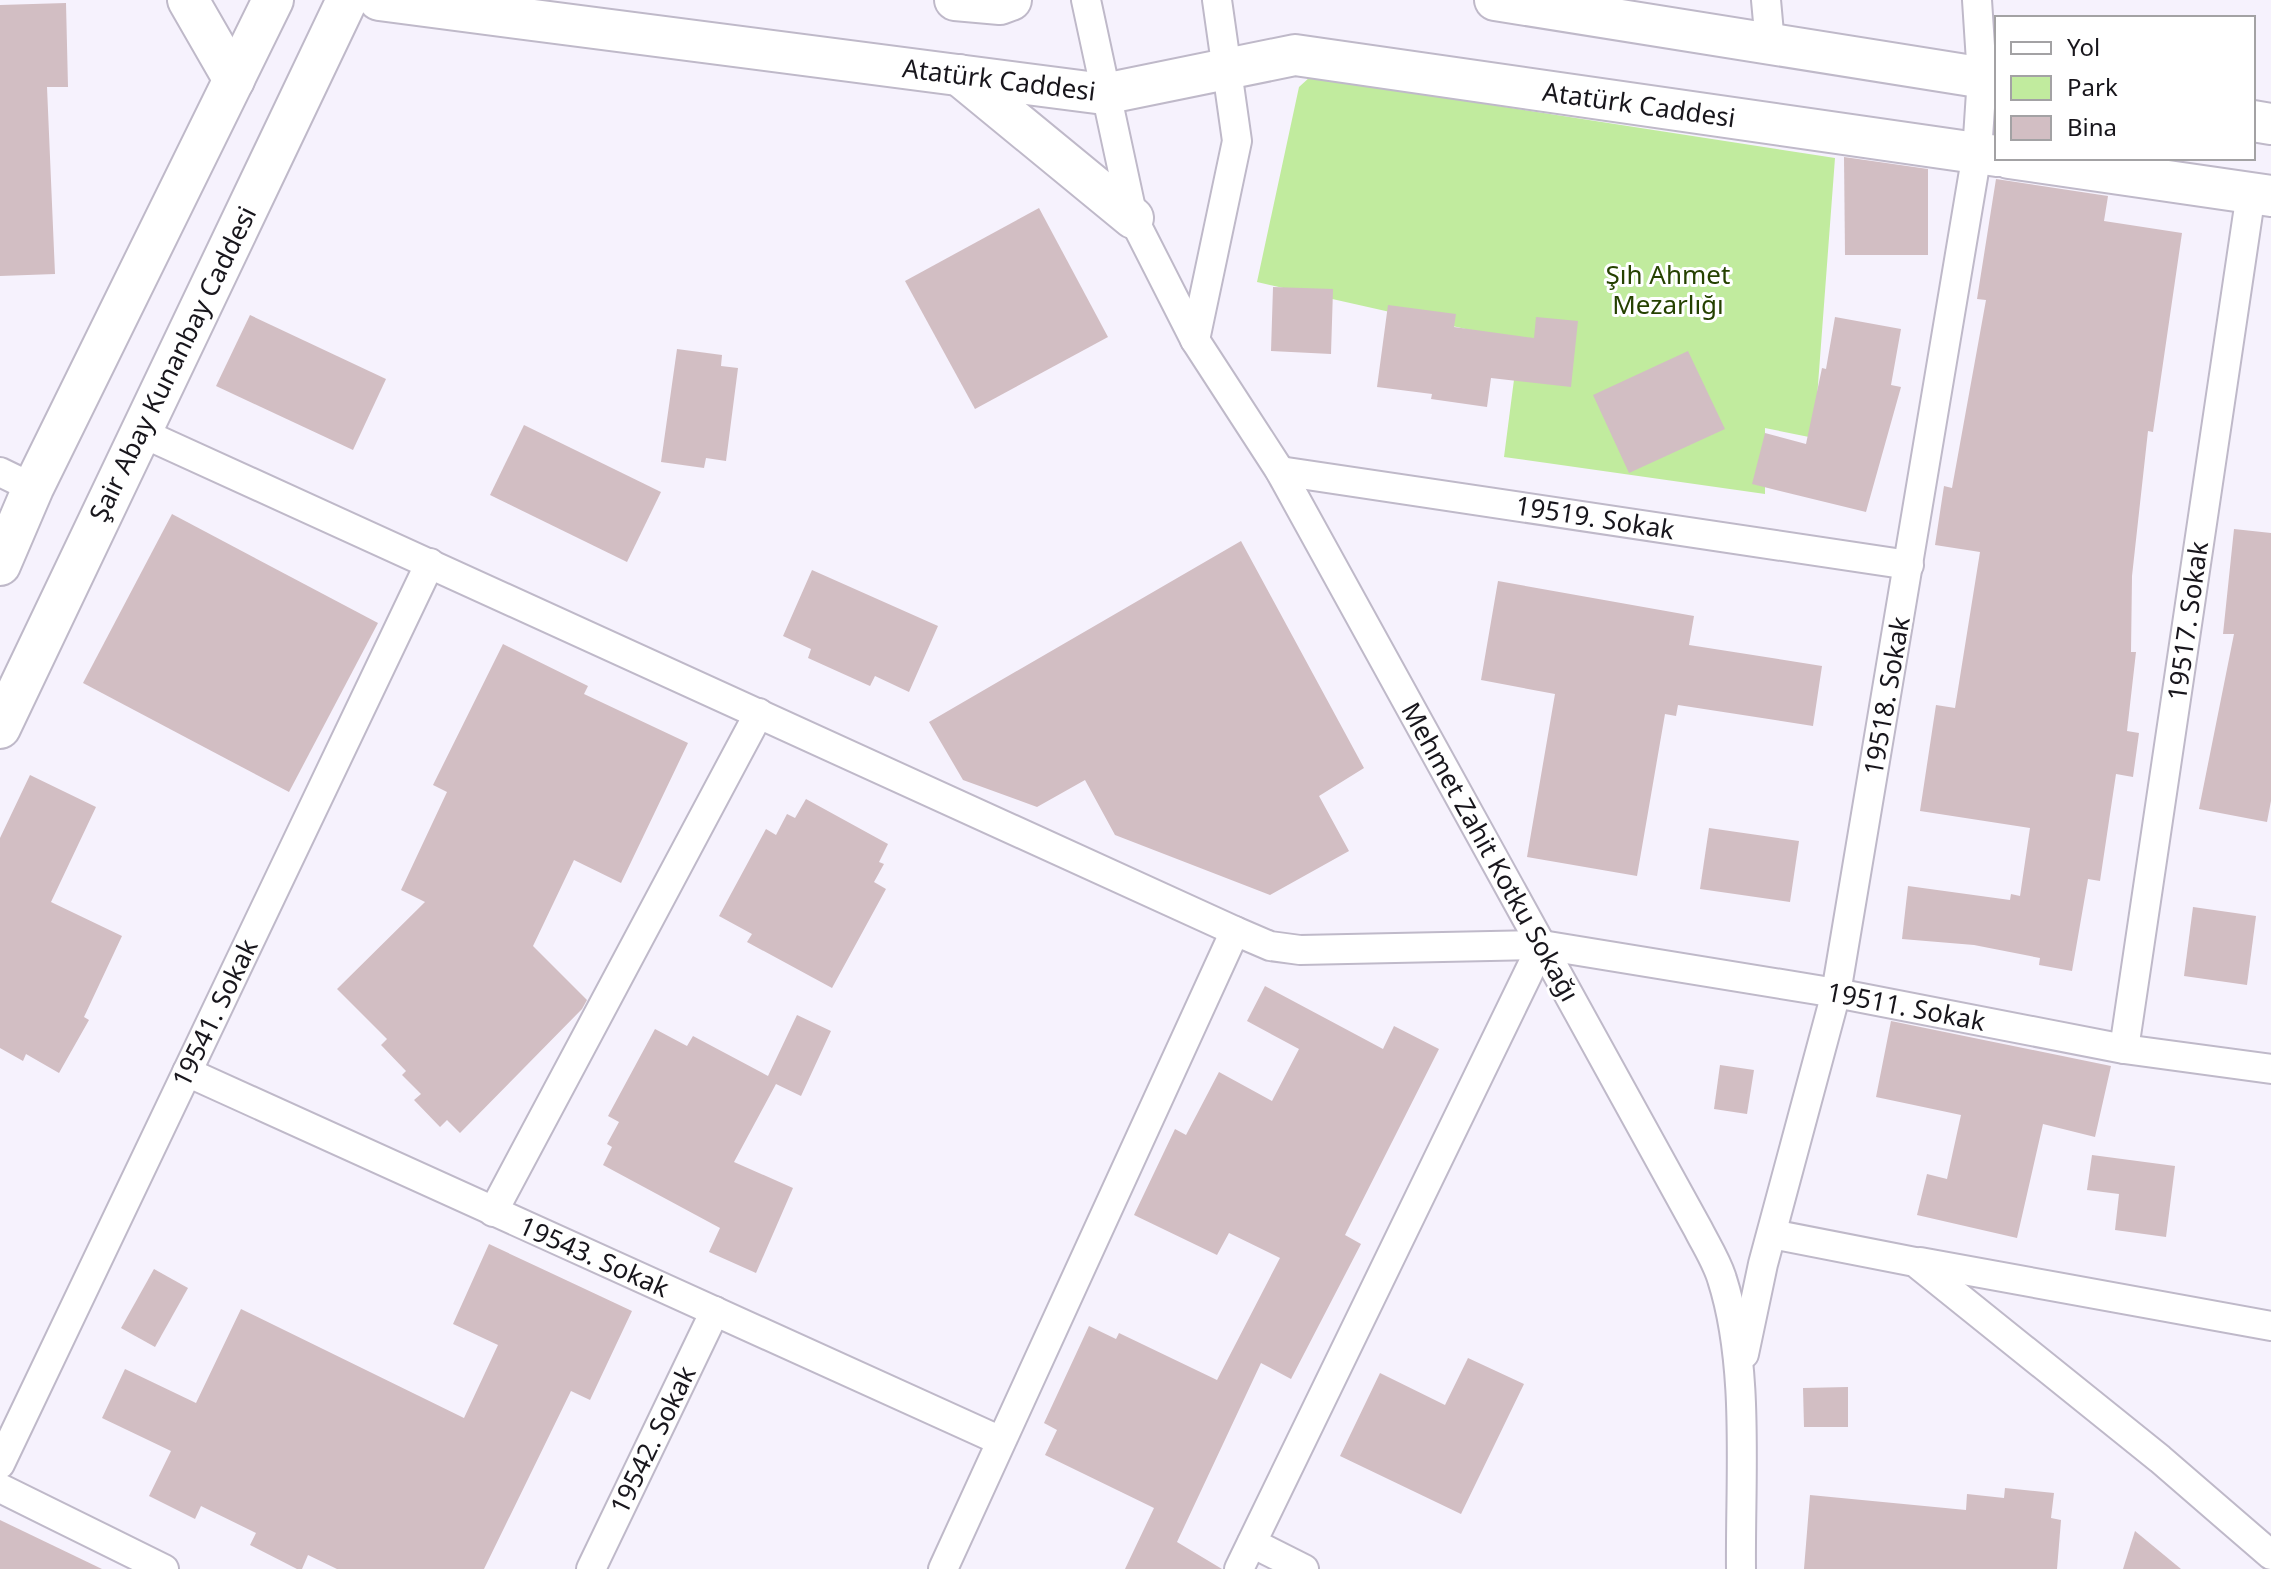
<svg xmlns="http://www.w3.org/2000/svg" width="2271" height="1569" font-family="'Noto Sans',sans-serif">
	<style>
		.green { fill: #c1eb9e }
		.building { fill: #d2bec3 }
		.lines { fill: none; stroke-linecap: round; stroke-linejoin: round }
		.street-casing { stroke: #bfb9c9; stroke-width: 32 }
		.secondary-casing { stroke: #bfb9c9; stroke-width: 44 }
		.street { stroke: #fff; stroke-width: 28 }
		.secondary { stroke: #fff; stroke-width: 40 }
		.labels { text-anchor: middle; stroke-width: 6; stroke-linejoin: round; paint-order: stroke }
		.street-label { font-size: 26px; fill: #18161c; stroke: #fff }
		.park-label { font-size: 26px; fill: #254100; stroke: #fff }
	</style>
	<rect width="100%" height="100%" fill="#f6f2fd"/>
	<path class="green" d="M 1310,77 L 1835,158 L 1814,438 L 1765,428 L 1765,494 L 1504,457 L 1519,341 L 1257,282 L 1299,87 Z"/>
	<g class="building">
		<path d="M 66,3 L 68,87 L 47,87 L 55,274 L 0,276 L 0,5 Z"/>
		<path d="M 1844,157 L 1928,169 L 1928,255 L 1845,255 Z"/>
		<path d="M 1996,179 L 2108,196 L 2104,221 L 2182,233 L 2153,432 L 2148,431 L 2132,576 L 2131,652 L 2136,652 L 2127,731 L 2139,733 L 2133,777 L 2116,774 L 2100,881 L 2088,879 L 2072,971 L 2039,965 L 2040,958 L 1974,945 L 1902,939 L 1908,886 L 2010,900 L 2011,894 L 2020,896 L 2030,828 L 1920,811 L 1936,705 L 1955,708 L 1980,552 L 1935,545 L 1944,486 L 1952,488 L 1986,300 L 1977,299 Z"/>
		<path d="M 1039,208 L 1108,337 L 975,409 L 905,281 Z"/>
		<path d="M 1273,287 L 1333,289 L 1331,354 L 1271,351 Z"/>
		<path d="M 1388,305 L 1456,314 L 1454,327 L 1534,338 L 1536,317 L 1578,321 L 1571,387 L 1491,378 L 1487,407 L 1431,399 L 1432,394 L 1377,387 Z"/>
		<path d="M 250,315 L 386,379 L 353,450 L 216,386 Z"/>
		<path d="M 1835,317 L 1901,329 L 1891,385 L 1901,387 L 1866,512 L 1752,484 L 1765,433 L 1806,444 L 1822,368 L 1826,369 Z"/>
		<path d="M 677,349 L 722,355 L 721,366 L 738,368 L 726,461 L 706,458 L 704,468 L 661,462 Z"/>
		<path d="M 1688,351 L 1725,429 L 1629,473 L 1593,395 Z"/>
		<path d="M 524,425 L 661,492 L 627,562 L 490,495 Z"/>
		<path d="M 172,514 L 378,623 L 289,792 L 83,683 Z"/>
		<path d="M 2234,529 L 2271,533 L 2271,801 L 2267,822 L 2199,809 L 2234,634 L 2223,634 Z"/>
		<path d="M 1241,541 L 1364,768 L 1319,796 L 1349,851 L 1270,895 L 1115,835 L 1085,780 L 1037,807 L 963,780 L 929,722 Z"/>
		<path d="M 812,570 L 938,626 L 909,692 L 875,676 L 870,686 L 808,658 L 811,649 L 783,636 Z"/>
		<path d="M 1498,581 L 1694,616 L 1689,645 L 1822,666 L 1813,726 L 1678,705 L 1676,716 L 1665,714 L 1637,876 L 1527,857 L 1555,694 L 1481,680 Z"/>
		<path d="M 503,644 L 588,686 L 584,694 L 688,743 L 621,883 L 574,860 L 533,946 L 587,1000 L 582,1009 L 460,1133 L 447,1120 L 440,1127 L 414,1100 L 421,1094 L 402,1075 L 406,1071 L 381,1045 L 387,1039 L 337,989 L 425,902 L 401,890 L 447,792 L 433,785 Z"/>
		<path d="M 30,775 L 96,807 L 51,902 L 122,936 L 84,1017 L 89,1020 L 59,1073 L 26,1054 L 23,1061 L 0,1048 L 0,838 Z"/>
		<path d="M 806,799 L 888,844 L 879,862 L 884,864 L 874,882 L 886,889 L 832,988 L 747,942 L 752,934 L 719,916 L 766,829 L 776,835 L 787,814 L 795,818 Z"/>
		<path d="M 1709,828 L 1799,841 L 1790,902 L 1700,889 Z"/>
		<path d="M 2193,907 L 2256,916 L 2247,985 L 2184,976 Z"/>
		<path d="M 1265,986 L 1383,1049 L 1394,1026 L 1439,1049 L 1345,1235 L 1361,1244 L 1291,1379 L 1261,1363 L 1177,1542 L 1222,1569 L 1125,1569 L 1154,1508 L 1045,1455 L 1057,1430 L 1044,1423 L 1089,1326 L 1116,1339 L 1119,1333 L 1217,1380 L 1280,1258 L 1229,1233 L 1217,1255 L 1134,1215 L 1175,1129 L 1186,1135 L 1219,1072 L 1272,1101 L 1299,1049 L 1247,1021 Z"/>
		<path d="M 797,1015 L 831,1031 L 801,1096 L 776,1084 L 734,1162 L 793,1188 L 756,1273 L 709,1252 L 720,1228 L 603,1165 L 612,1147 L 607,1144 L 619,1122 L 608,1116 L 655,1029 L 687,1046 L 693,1036 L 768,1076 Z"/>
		<path d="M 1891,1021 L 2111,1066 L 2095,1137 L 2043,1124 L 2017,1238 L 1917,1215 L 1927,1174 L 1947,1179 L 1961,1115 L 1876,1097 Z"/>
		<path d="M 1720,1065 L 1754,1070 L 1747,1114 L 1714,1109 Z"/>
		<path d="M 2092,1155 L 2175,1166 L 2166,1237 L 2115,1230 L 2119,1194 L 2087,1190 Z"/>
		<path d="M 489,1244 L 632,1311 L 590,1400 L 571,1391 L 484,1569 L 337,1569 L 308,1555 L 302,1569 L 297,1569 L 250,1545 L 256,1533 L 201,1506 L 195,1519 L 149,1496 L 171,1451 L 102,1418 L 125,1369 L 196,1403 L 241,1309 L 464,1418 L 498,1345 L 453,1324 Z"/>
		<path d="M 154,1269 L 188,1288 L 155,1347 L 121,1328 Z"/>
		<path d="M 1468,1358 L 1524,1384 L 1461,1514 L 1340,1456 L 1380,1373 L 1445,1405 Z"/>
		<path d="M 1848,1387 L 1848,1427 L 1804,1427 L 1803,1388 Z"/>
		<path d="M 2005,1488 L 2054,1493 L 2051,1518 L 2061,1520 L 2057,1569 L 1804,1569 L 1810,1495 L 1966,1510 L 1967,1494 L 2004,1498 Z"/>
		<path d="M 0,1520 L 102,1569 L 0,1569 Z"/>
		<path d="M 2135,1531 L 2181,1569 L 2123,1569 Z"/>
	</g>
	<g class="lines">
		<g class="street-casing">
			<g id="street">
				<path d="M 1086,0 L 1133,218 L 1195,340 L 1280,471 L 1698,1229 C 1706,1245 1717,1262 1722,1279 C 1750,1366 1740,1478 1741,1569"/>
				<path d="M 1766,0 L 1770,44"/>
				<path d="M 1195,340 L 1237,141 L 1217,0"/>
				<path d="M 140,432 L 1235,931"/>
				<path d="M 1280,471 L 1909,565"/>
				<path d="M 0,472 L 33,488"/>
				<path d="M 2124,1049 L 2251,193"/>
				<path d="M 187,1072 L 1001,1441"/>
				<path d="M 493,1212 L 759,713"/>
				<path d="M 1772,1234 L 1915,1262 L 2160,1459 L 2271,1555"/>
				<path d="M 1920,1262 L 2271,1326"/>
				<path d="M 1744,1354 L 1763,1264 L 1836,993 L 1977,153 L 1982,77 L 1977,0"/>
				<path d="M 0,1464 L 430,563"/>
				<path d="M 0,1488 L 164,1569"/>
				<path d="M 1252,1543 L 1304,1569"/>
				<path d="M 591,1569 L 715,1311"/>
				<path d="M 943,1569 L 1235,931 L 1270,946 L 1300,950 L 1542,945 L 1836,993 L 2124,1049 L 2271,1069"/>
				<path d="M 1239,1569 L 1542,945"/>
			</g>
		</g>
		<g class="secondary-casing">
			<g id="secondary">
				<path d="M 188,0 L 234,80"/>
				<path d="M 379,0 L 1104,94 L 1295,55 L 1997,156"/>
				<path d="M 955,0 L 1000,4 L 1011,0"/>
				<path d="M 1495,0 L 1997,80"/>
				<path d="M 959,75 L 1133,218"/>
				<path d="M 2253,121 L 2271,124"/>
				<path d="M 2009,158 L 2271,196"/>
				<path d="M 0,565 L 33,488 L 273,0"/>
				<path d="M 0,728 L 347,0"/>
			</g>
		</g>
		<use href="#street" class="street"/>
		<use href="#secondary" class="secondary"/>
	</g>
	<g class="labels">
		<g class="street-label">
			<text transform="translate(999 80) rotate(7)" y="9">Atatürk Caddesi</text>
			<text transform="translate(1639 105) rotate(8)" y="9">Atatürk Caddesi</text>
			<text transform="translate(173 364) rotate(-64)" y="9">Şair Abay Kunanbay Caddesi</text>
			<text transform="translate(1595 518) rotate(9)" y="9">19519. Sokak</text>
			<text transform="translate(2188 621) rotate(-82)" y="9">19517. Sokak</text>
			<text transform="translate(1887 696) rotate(-80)" y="9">19518. Sokak</text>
			<text transform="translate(1490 852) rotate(61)" y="9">Mehmet Zahit Kotku Sokağı</text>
			<text transform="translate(1906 1007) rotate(11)" y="9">19511. Sokak</text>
			<text transform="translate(215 1013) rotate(-64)" y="9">19541. Sokak</text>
			<text transform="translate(594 1257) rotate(24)" y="9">19543. Sokak</text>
			<text transform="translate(653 1440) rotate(-64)" y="9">19542. Sokak</text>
		</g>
		<g class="park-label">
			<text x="1668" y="284">Şıh Ahmet<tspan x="1668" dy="30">Mezarlığı</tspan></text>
		</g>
	</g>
	<rect x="1995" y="16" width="260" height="144" fill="#ffffff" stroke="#a3a2a4" stroke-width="2"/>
	<rect x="2011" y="42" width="40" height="12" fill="#ffffff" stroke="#a3a2a4" stroke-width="2"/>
	<text x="2067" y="56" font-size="24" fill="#18161c">Yol</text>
	<rect x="2011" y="76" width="40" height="24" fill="#c1eb9e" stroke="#a3a2a4" stroke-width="2"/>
	<text x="2067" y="96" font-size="24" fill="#18161c">Park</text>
	<rect x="2011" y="116" width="40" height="24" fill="#d2bec3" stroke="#a3a2a4" stroke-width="2"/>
	<text x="2067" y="136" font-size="24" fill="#18161c">Bina</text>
</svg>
